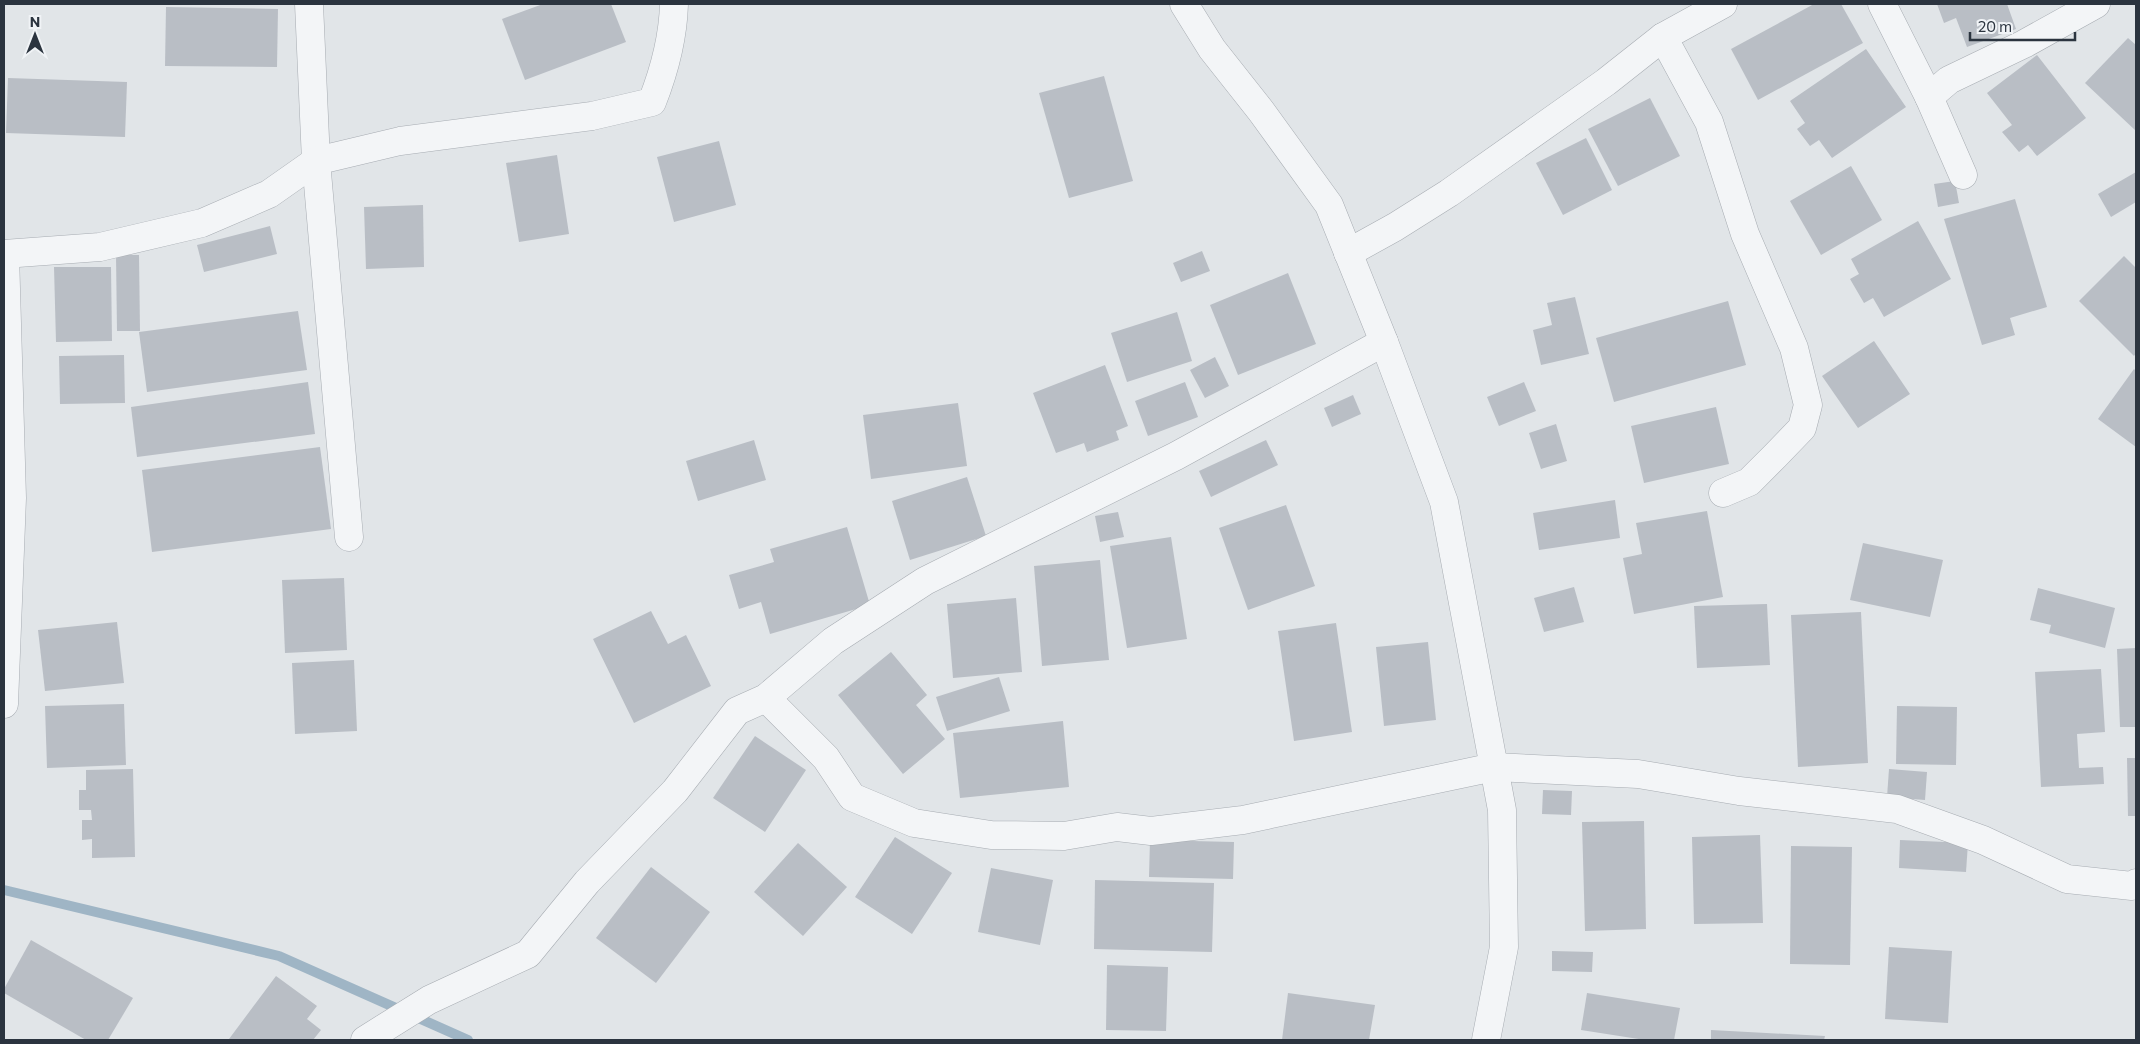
<svg xmlns="http://www.w3.org/2000/svg" width="2140" height="1044" font-family="Commissioner,sans-serif">
	<style>
		.lines { fill: none; stroke-linecap: round; stroke-linejoin: round }
		.stream { stroke: #9fb5c5; stroke-width: 10 }
		.building { fill: #b9bec5 }
		.minor-casing { stroke: #a7acb2; stroke-width: 29 }
		.tertiary-casing { stroke: #a7acb2; stroke-width: 29 }
		.minor { stroke: #f3f5f7; stroke-width: 28 }
		.tertiary { stroke: #f3f5f7; stroke-width: 28 }
	</style>
	<rect width="100%" height="100%" fill="#e1e5e8"/>
	<g class="lines">
		<path class="stream" d="M 4,890 L 279,956 L 468,1040"/>
	</g>
	<g class="building">
		<path d="M 543,4 L 611,4 L 626,42 L 525,80 L 502,19 Z"/>
		<path d="M 1814,4 L 1841,4 L 1863,43 L 1758,100 L 1731,49 Z"/>
		<path d="M 1937,4 L 2007,4 L 2016,29 L 1967,47 L 1956,18 L 1944,23 Z"/>
		<path d="M 166,7 L 278,9 L 277,67 L 165,66 Z"/>
		<path d="M 2128,38 L 2136,45 L 2136,131 L 2085,83 Z"/>
		<path d="M 1866,49 L 1906,107 L 1832,158 L 1819,140 L 1810,146 L 1797,129 L 1805,123 L 1790,101 Z"/>
		<path d="M 2037,55 L 2086,118 L 2037,156 L 2028,145 L 2019,152 L 2002,132 L 2012,125 L 1987,93 Z"/>
		<path d="M 1104,76 L 1133,181 L 1069,198 L 1039,93 Z"/>
		<path d="M 8,78 L 127,82 L 125,137 L 6,133 Z"/>
		<path d="M 1650,98 L 1680,156 L 1618,186 L 1588,129 Z"/>
		<path d="M 1586,138 L 1612,190 L 1563,215 L 1536,163 Z"/>
		<path d="M 719,141 L 736,205 L 674,222 L 657,157 Z"/>
		<path d="M 557,155 L 569,234 L 519,242 L 506,163 Z"/>
		<path d="M 1851,166 L 1882,220 L 1821,255 L 1790,201 Z"/>
		<path d="M 2136,172 L 2136,202 L 2111,217 L 2098,194 Z"/>
		<path d="M 1955,181 L 1959,203 L 1938,207 L 1934,184 Z"/>
		<path d="M 2015,199 L 2047,307 L 2010,318 L 2015,335 L 1982,345 L 1944,219 Z"/>
		<path d="M 423,205 L 424,267 L 366,269 L 364,207 Z"/>
		<path d="M 1918,221 L 1951,279 L 1884,317 L 1873,298 L 1864,303 L 1850,279 L 1859,274 L 1851,259 Z"/>
		<path d="M 270,226 L 277,254 L 204,272 L 197,245 Z"/>
		<path d="M 1202,251 L 1210,271 L 1181,282 L 1173,263 Z"/>
		<path d="M 116,255 L 139,255 L 140,331 L 117,331 Z"/>
		<path d="M 2124,256 L 2136,268 L 2136,353 L 2134,356 L 2079,301 Z"/>
		<path d="M 54,267 L 111,267 L 112,341 L 56,342 Z"/>
		<path d="M 1288,273 L 1316,344 L 1238,375 L 1210,305 Z"/>
		<path d="M 1575,297 L 1589,354 L 1541,365 L 1533,330 L 1552,325 L 1547,303 Z"/>
		<path d="M 1728,301 L 1746,365 L 1614,402 L 1596,338 Z"/>
		<path d="M 298,311 L 307,370 L 147,392 L 139,332 Z"/>
		<path d="M 1177,312 L 1192,361 L 1127,382 L 1111,333 Z"/>
		<path d="M 1874,341 L 1910,394 L 1858,428 L 1822,376 Z"/>
		<path d="M 124,355 L 125,403 L 60,404 L 59,356 Z"/>
		<path d="M 1215,357 L 1229,386 L 1205,398 L 1190,370 Z"/>
		<path d="M 1105,365 L 1128,426 L 1116,431 L 1119,440 L 1087,452 L 1084,443 L 1056,453 L 1033,393 Z"/>
		<path d="M 2134,369 L 2136,371 L 2136,447 L 2098,419 Z"/>
		<path d="M 308,382 L 315,434 L 137,457 L 131,407 Z"/>
		<path d="M 1185,382 L 1198,417 L 1148,436 L 1135,401 Z"/>
		<path d="M 1524,382 L 1536,411 L 1499,426 L 1487,397 Z"/>
		<path d="M 1353,395 L 1361,414 L 1332,427 L 1324,408 Z"/>
		<path d="M 958,403 L 967,466 L 871,479 L 863,415 Z"/>
		<path d="M 1716,407 L 1729,464 L 1644,483 L 1631,426 Z"/>
		<path d="M 1556,424 L 1567,461 L 1541,469 L 1529,433 Z"/>
		<path d="M 754,440 L 766,480 L 698,501 L 686,461 Z"/>
		<path d="M 1266,440 L 1278,465 L 1211,497 L 1199,471 Z"/>
		<path d="M 320,447 L 331,529 L 152,552 L 142,470 Z"/>
		<path d="M 967,477 L 986,536 L 910,560 L 892,501 Z"/>
		<path d="M 1615,500 L 1620,538 L 1539,550 L 1533,513 Z"/>
		<path d="M 1286,505 L 1315,586 L 1248,610 L 1219,528 Z"/>
		<path d="M 1707,511 L 1723,597 L 1634,614 L 1623,558 L 1642,554 L 1636,523 Z"/>
		<path d="M 1118,512 L 1124,537 L 1100,542 L 1095,516 Z"/>
		<path d="M 847,527 L 870,605 L 770,634 L 761,602 L 739,609 L 729,575 L 774,562 L 770,549 Z"/>
		<path d="M 1171,537 L 1187,639 L 1127,648 L 1110,546 Z"/>
		<path d="M 1863,543 L 1943,560 L 1930,617 L 1850,600 Z"/>
		<path d="M 1100,560 L 1109,660 L 1042,666 L 1034,566 Z"/>
		<path d="M 344,578 L 347,650 L 285,653 L 282,580 Z"/>
		<path d="M 1574,587 L 1584,622 L 1544,632 L 1534,598 Z"/>
		<path d="M 2038,588 L 2115,608 L 2105,648 L 2049,633 L 2051,625 L 2030,620 Z"/>
		<path d="M 1016,598 L 1022,672 L 953,678 L 947,604 Z"/>
		<path d="M 1767,604 L 1770,665 L 1697,668 L 1694,606 Z"/>
		<path d="M 651,611 L 668,644 L 686,635 L 711,686 L 634,723 L 593,639 Z"/>
		<path d="M 1861,612 L 1868,763 L 1798,767 L 1791,615 Z"/>
		<path d="M 117,622 L 124,683 L 45,691 L 38,630 Z"/>
		<path d="M 1336,623 L 1352,732 L 1294,741 L 1278,631 Z"/>
		<path d="M 1428,642 L 1436,720 L 1384,726 L 1376,647 Z"/>
		<path d="M 2136,648 L 2136,727 L 2120,727 L 2117,649 Z"/>
		<path d="M 891,652 L 927,695 L 916,705 L 945,739 L 903,774 L 838,695 Z"/>
		<path d="M 354,660 L 357,731 L 295,734 L 292,663 Z"/>
		<path d="M 2101,669 L 2105,732 L 2077,734 L 2079,768 L 2103,767 L 2104,784 L 2041,787 L 2035,672 Z"/>
		<path d="M 999,677 L 1010,711 L 947,731 L 936,697 Z"/>
		<path d="M 124,704 L 126,765 L 47,768 L 45,706 Z"/>
		<path d="M 1897,706 L 1957,707 L 1956,765 L 1896,764 Z"/>
		<path d="M 1063,721 L 1069,787 L 960,798 L 953,733 Z"/>
		<path d="M 755,736 L 806,770 L 765,832 L 713,798 Z"/>
		<path d="M 2127,758 L 2136,758 L 2136,816 L 2128,816 Z"/>
		<path d="M 133,769 L 135,857 L 92,858 L 92,839 L 82,840 L 82,820 L 92,820 L 91,810 L 79,810 L 79,790 L 86,790 L 86,770 Z"/>
		<path d="M 1889,769 L 1927,772 L 1925,800 L 1887,797 Z"/>
		<path d="M 1543,790 L 1572,791 L 1571,815 L 1542,814 Z"/>
		<path d="M 1644,821 L 1646,929 L 1585,931 L 1582,822 Z"/>
		<path d="M 1760,835 L 1763,923 L 1694,924 L 1692,837 Z"/>
		<path d="M 895,837 L 952,873 L 912,934 L 855,897 Z"/>
		<path d="M 1150,840 L 1234,842 L 1233,879 L 1149,877 Z"/>
		<path d="M 1900,840 L 1968,843 L 1966,872 L 1899,868 Z"/>
		<path d="M 798,843 L 847,887 L 803,936 L 754,892 Z"/>
		<path d="M 1791,846 L 1852,847 L 1850,965 L 1790,964 Z"/>
		<path d="M 651,867 L 710,912 L 656,983 L 596,938 Z"/>
		<path d="M 991,868 L 1053,880 L 1040,945 L 978,932 Z"/>
		<path d="M 1095,880 L 1214,883 L 1212,952 L 1094,949 Z"/>
		<path d="M 31,940 L 133,998 L 108,1040 L 86,1040 L 4,993 L 4,989 Z"/>
		<path d="M 1889,947 L 1952,951 L 1948,1023 L 1885,1019 Z"/>
		<path d="M 1552,951 L 1593,952 L 1592,972 L 1552,971 Z"/>
		<path d="M 1107,965 L 1168,967 L 1166,1031 L 1106,1030 Z"/>
		<path d="M 276,976 L 317,1006 L 307,1019 L 321,1030 L 313,1040 L 229,1039 Z"/>
		<path d="M 1288,993 L 1375,1005 L 1369,1040 L 1282,1040 Z"/>
		<path d="M 1587,993 L 1680,1008 L 1674,1040 L 1645,1040 L 1581,1030 Z"/>
		<path d="M 1711,1030 L 1825,1036 L 1824,1040 L 1711,1040 Z"/>
	</g>
	<g class="lines">
		<g class="minor-casing">
			<g id="minor">
				<path d="M 309,4 L 316,161 L 349,537"/>
				<path d="M 1882,4 L 1929,97 L 1949,80 L 2024,44 L 2096,4"/>
				<path d="M 1663,37 L 1709,122 L 1745,234 L 1794,348 L 1808,405 L 1802,428 L 1775,456 L 1749,482 L 1723,493"/>
				<path d="M 1929,97 L 1963,175"/>
				<path d="M 1348,253 L 1395,227 L 1449,193 L 1606,82 L 1663,37 L 1723,4"/>
				<path d="M 4,254 L 100,247 L 202,223 L 269,194 L 316,161 L 400,141 L 592,116 L 652,102 C 665,69 673,39 674,4"/>
				<path d="M 766,698 L 826,758 L 852,797 L 914,823 L 991,835 L 1064,836 L 1117,827 L 1151,831 L 1243,820 L 1494,767 L 1638,774 L 1739,791 L 1897,809 L 1983,840 L 2067,879 L 2132,886 L 2136,883"/>
				<path d="M 4,704 L 12,498 L 5,254"/>
				<path d="M 365,1040 L 429,1000 L 528,954 L 587,882 L 675,791 L 737,711 L 766,698 L 833,641 L 925,581 L 1176,456 L 1384,342"/>
			</g>
		</g>
		<g class="tertiary-casing">
			<path id="tertiary" d="M 1184,4 L 1212,49 L 1261,111 L 1329,205 L 1384,342 L 1444,502 L 1502,810 L 1504,947 L 1486,1040"/>
		</g>
		<use href="#minor" class="minor"/>
		<use href="#tertiary" class="tertiary"/>
	</g>
	<rect width="2140" height="1044" fill="none" stroke="#2b343f" stroke-width="10"/>
	<g transform="translate(35 35)" stroke="#f0f3f6" stroke-width="4" paint-order="stroke">
	<path d="M0-4L9 19L0 12L-9 19Z" fill="#2b343f"/>
	<text y="-8" font-size="14" font-weight="bold" text-anchor="middle" fill="#2b343f">N</text>
	</g>
	<path d="M1970 32v8h105v-8" fill="none" stroke="#2b343f" stroke-width="2.5"/>
	<text x="1978" y="32" font-size="15" fill="#2b343f" stroke="#f0f3f6" stroke-width="4" paint-order="stroke">20 m</text>
</svg>
